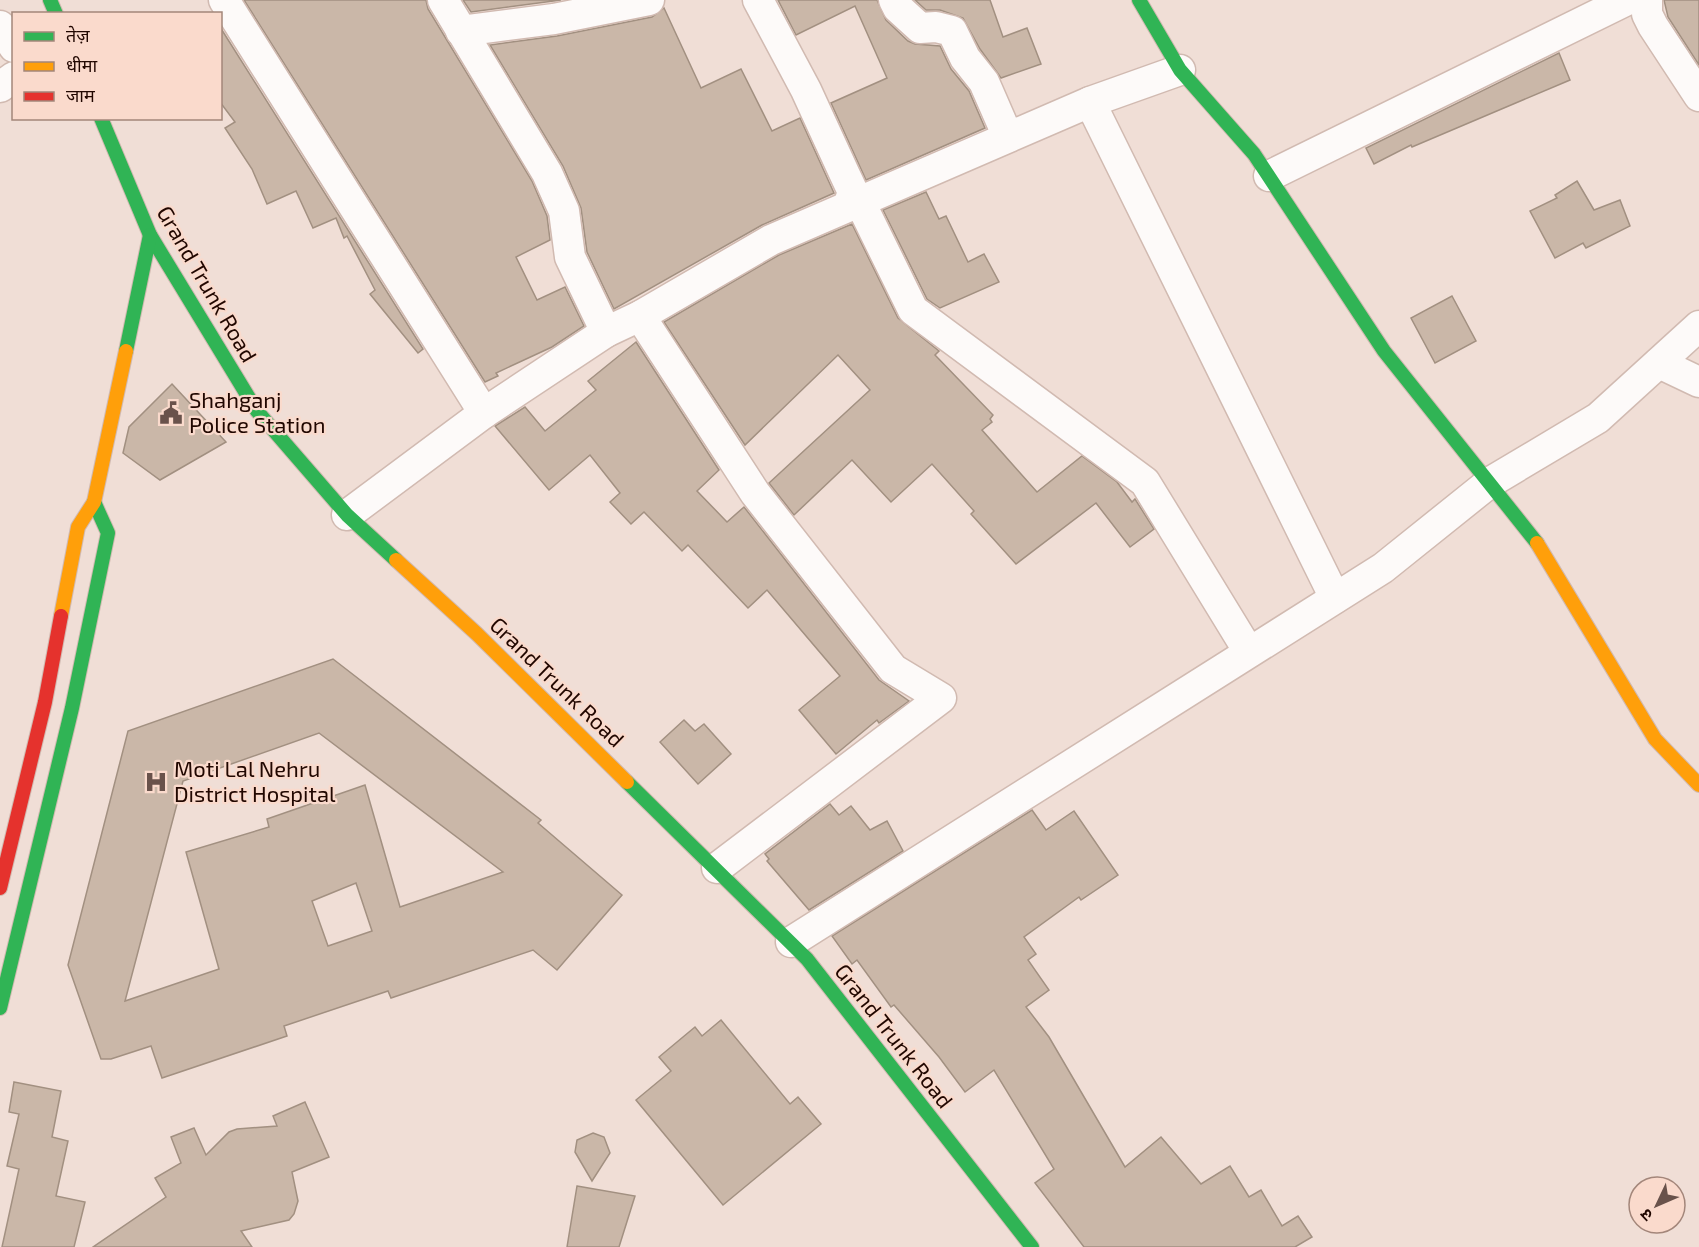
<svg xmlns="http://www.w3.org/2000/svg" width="1699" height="1247" font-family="'Exo 2','Noto Sans Devanagari',sans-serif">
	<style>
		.building { fill: #cab7a8; stroke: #a29081; stroke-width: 1.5; fill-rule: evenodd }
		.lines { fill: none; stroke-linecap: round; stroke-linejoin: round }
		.street-casing { stroke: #d1bab1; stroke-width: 33 }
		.fast-casing { stroke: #d1bab1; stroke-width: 16 }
		.slow-casing { stroke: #d1bab1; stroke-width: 16 }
		.jam-casing { stroke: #d1bab1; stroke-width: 16 }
		.street { stroke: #fdfaf9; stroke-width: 30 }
		.fast { stroke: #30b455; stroke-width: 14 }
		.slow { stroke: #ff9f0a; stroke-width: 14 }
		.jam { stroke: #e5322d; stroke-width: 14 }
		.labels { text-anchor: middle; stroke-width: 4.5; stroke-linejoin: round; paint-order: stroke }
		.street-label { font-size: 22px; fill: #210700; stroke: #fadacc }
		.poi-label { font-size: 22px; fill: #210700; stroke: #fadacc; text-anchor: start }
	</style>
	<rect width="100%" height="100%" fill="#f0ded6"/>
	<g class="building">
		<path d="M 244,0 L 426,0 L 428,9 L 532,181 L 547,216 L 550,240 L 516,257 L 537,300 L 565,287 L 584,326 L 552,347 L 496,373 L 498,376 L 485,382 Z"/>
		<path d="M 463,0 L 561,0 L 471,12 Z"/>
		<path d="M 778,0 L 877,0 L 886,20 L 908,41 L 915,44 L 940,46 L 951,69 L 969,91 L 985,128 L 866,180 L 831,103 L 887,78 L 855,6 L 796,35 Z"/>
		<path d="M 915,0 L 990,0 L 1003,37 L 1027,28 L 1041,64 L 1001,78 L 980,49 L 963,18 L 940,10 L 926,10 Z"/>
		<path d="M 1664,0 L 1699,0 L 1699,65 L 1668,17 Z"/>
		<path d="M 664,8 L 701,88 L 741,69 L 772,131 L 800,118 L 834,193 L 762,225 L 614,309 L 587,252 L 581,208 L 563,166 L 490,45 L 557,36 L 652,17 Z"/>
		<path d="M 220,27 L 423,349 L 418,353 L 370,294 L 375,290 L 347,236 L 344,238 L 336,218 L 313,228 L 296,191 L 267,204 L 252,169 L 225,128 L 235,122 L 220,102 Z"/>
		<path d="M 1559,53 L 1570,80 L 1412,147 L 1411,145 L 1374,164 L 1366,148 Z"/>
		<path d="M 1577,181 L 1594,210 L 1620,200 L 1630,226 L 1586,248 L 1583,243 L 1555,258 L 1530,211 L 1557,198 L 1555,195 Z"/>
		<path d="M 926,192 L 939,219 L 946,216 L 968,262 L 984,254 L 999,282 L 940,308 L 927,299 L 883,210 Z"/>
		<path d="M 852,224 L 898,318 L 939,351 L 935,355 L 993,415 L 990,419 L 992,422 L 982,430 L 1037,492 L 1082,456 L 1117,482 L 1132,502 L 1135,499 L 1154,529 L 1130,547 L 1096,503 L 1016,564 L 971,514 L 974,511 L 932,464 L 891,502 L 852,460 L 794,515 L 769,483 L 870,390 L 838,355 L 745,445 L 664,322 L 779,255 Z"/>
		<path d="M 1452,296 L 1476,341 L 1435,363 L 1411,318 Z"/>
		<path d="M 636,342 L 719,470 L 697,491 L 727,522 L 744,507 L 879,680 L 909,701 L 879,723 L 877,720 L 836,754 L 799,710 L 840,676 L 767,590 L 748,608 L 688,545 L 682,551 L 644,512 L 631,524 L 610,502 L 620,493 L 590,455 L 549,490 L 495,426 L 525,407 L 545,431 L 596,390 L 588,381 Z"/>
		<path d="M 172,384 L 226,442 L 160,480 L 123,453 L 129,427 Z"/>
		<path d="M 333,659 L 541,820 L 538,823 L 622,895 L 557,970 L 533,950 L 391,998 L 388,991 L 284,1026 L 287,1036 L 162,1078 L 151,1046 L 111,1059 L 101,1059 L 68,965 L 128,731 ZM 319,733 L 503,872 L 400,907 L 365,785 L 267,819 L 269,827 L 186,852 L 219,969 L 125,1001 L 183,781 ZM 356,883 L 372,931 L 328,946 L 312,901 Z"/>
		<path d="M 684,720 L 695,731 L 704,724 L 731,754 L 698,784 L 660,742 Z"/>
		<path d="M 830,804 L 839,815 L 851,806 L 870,830 L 887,821 L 903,851 L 809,910 L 767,861 L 769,859 L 765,854 Z"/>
		<path d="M 1032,810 L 1046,830 L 1074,811 L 1118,875 L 1081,900 L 1079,897 L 1024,937 L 1036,954 L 1028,960 L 1049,990 L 1026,1007 L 1049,1037 L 1125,1167 L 1161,1137 L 1201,1184 L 1230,1166 L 1249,1197 L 1261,1190 L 1282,1226 L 1298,1216 L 1312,1237 L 1295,1247 L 1084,1247 L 1035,1183 L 1054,1169 L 994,1070 L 965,1092 L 939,1057 L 894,1005 L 891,1007 L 857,960 L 852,964 L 832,936 Z"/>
		<path d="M 721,1020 L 790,1104 L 798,1097 L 821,1124 L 723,1205 L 636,1100 L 671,1071 L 659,1057 L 695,1027 L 702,1036 Z"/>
		<path d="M 14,1082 L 61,1091 L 52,1137 L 68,1141 L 56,1196 L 85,1202 L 74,1247 L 2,1247 L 19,1169 L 7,1166 L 19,1114 L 9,1112 Z"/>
		<path d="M 305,1102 L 329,1157 L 292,1172 L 298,1201 L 294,1214 L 289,1220 L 241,1231 L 252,1247 L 93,1247 L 166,1197 L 155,1178 L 181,1163 L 171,1137 L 194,1128 L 206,1155 L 229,1132 L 237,1129 L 277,1126 L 273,1116 Z"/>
		<path d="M 593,1133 L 604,1137 L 610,1153 L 592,1181 L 575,1152 L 577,1140 Z"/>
		<path d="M 577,1186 L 635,1196 L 619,1247 L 567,1247 Z"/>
	</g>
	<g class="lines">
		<g class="street-casing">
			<g id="street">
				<path d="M 224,0 L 484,413"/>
				<path d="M 443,0 L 547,173 L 564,211 L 570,257 L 606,332"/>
				<path d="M 758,0 L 806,90 L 845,175 L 853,192 L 848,206"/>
				<path d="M 894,0 L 898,8 L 920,28 L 936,27 L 952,31 L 965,58 L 984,82 L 1008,137"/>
				<path d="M 1647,0 L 1647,14 L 1653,26 L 1699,96"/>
				<path d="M 0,26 L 14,47"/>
				<path d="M 461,31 L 554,19 L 649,0"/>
				<path d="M 0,87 L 14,77"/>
				<path d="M 1090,102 L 1335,598"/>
				<path d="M 1269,176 L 1627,0"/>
				<path d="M 860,202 L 913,310 L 1145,482 L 1249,652"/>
				<path d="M 640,316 L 755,493 L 893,669 L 941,698 L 717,868"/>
				<path d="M 1659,363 L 1699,382"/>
				<path d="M 347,515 L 484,413 L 606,332 L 640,316 L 771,240 L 1090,102 L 1180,70"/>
				<path d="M 791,942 L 1383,568 L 1489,483 L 1598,418 L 1699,326"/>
			</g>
		</g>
		<g class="fast-casing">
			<g id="fast">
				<path d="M 50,0 L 56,14"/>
				<path d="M 1139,0 L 1180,70 L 1254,154 L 1384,351 L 1537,543"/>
				<path d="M 101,118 L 150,235 L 257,411 L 347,515 L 396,560"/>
				<path d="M 126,351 L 150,235"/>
				<path d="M 627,782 L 807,959 L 1032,1247"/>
				<path d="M 0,1008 L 72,708 L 108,533 L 94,502"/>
			</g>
		</g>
		<g class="slow-casing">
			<g id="slow">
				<path d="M 1537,543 L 1655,739 L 1699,785"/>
				<path d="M 396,560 L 477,634 L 627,782"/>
				<path d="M 61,616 L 78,527 L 94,502 L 126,351"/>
			</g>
		</g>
		<g class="jam-casing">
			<path id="jam" d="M 0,888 L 45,702 L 61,616"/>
		</g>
		<use href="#street" class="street"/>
		<use href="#fast" class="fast"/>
		<use href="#slow" class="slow"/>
		<use href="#jam" class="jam"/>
	</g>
	<defs>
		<g id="civic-bare" transform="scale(1.8)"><path d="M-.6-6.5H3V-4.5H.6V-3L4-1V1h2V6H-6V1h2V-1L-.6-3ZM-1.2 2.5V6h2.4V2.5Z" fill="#69524b" stroke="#fadacc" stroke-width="2.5" paint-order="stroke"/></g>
		<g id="hospital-bare" transform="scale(1.8)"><path d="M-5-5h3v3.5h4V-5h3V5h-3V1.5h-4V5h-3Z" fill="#69524b" stroke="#fadacc" stroke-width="2.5" paint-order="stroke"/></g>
	</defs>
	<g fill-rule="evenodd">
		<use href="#civic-bare" x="171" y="413"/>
		<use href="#hospital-bare" x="156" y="782"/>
	</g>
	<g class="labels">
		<g class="street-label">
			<text transform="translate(207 284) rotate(60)" y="8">Grand Trunk Road</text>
			<text transform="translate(557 682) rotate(44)" y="8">Grand Trunk Road</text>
			<text transform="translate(894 1036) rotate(52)" y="8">Grand Trunk Road</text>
		</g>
		<g class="poi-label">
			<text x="189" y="408">Shahganj<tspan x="189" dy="25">Police Station</tspan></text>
			<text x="174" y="777">Moti Lal Nehru<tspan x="174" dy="25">District Hospital</tspan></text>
		</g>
	</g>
	<rect x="12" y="12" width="210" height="108" fill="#fadacc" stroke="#a3867a" stroke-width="1.5"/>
	<rect x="24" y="32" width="30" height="9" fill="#30b455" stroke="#a3867a" stroke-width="1.5"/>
	<text x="66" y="42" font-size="18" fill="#210700">तेज़</text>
	<rect x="24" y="62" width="30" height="9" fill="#ff9f0a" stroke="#a3867a" stroke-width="1.5"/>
	<text x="66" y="72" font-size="18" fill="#210700">धीमा</text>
	<rect x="24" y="92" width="30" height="9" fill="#e5322d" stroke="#a3867a" stroke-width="1.5"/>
	<text x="66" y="102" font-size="18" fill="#210700">जाम</text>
	<g transform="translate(1657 1205) rotate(226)"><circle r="28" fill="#fadacc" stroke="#a3867a" stroke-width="1.5"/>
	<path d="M0-4.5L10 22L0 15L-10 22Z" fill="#69524b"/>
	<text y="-9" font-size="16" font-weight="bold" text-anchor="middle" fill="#210700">उ</text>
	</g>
</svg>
